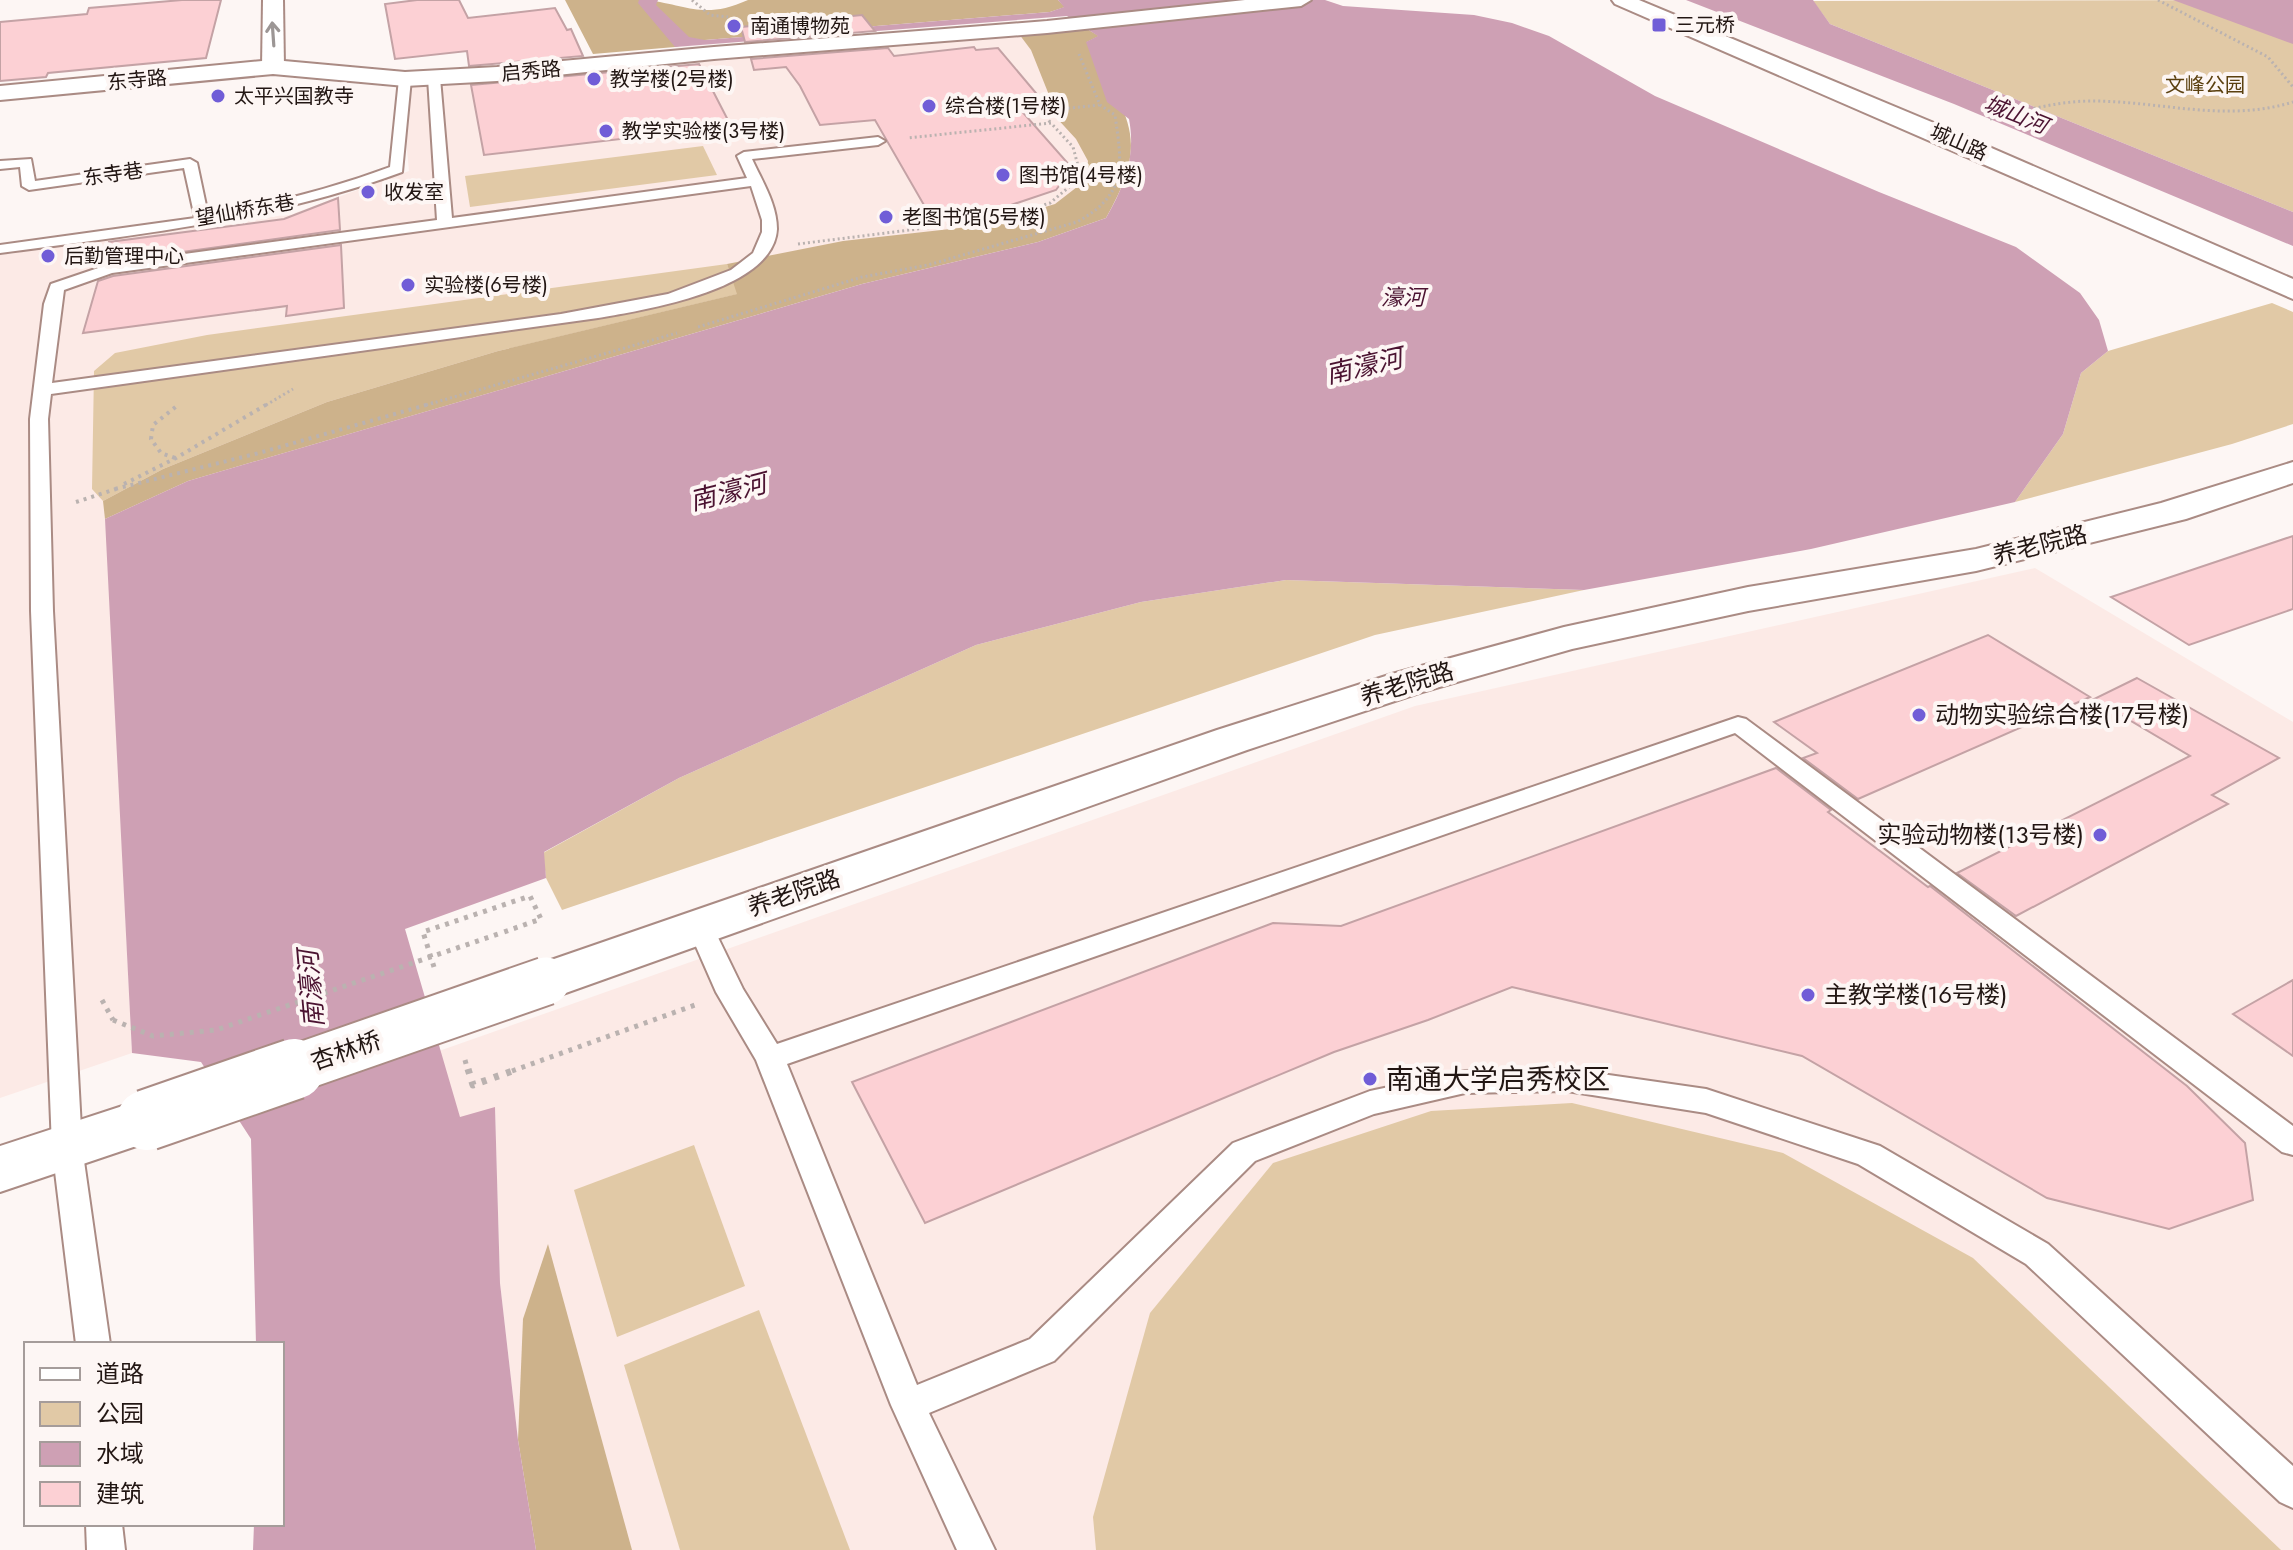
<svg xmlns="http://www.w3.org/2000/svg" width="2293" height="1550" font-family="Jost,'Noto Sans SC',sans-serif">
	<style>
		.built { fill: #fceae6 }
		.green { fill: #e1c9a6 }
		.forest { fill: #cdb28b }
		.water { fill: #cea0b4 }
		.building { fill: #fcd0d4; stroke: #c4a2a5; stroke-width: 2 }
		.lines { fill: none; stroke-linecap: round; stroke-linejoin: round }
		.lane-casing { stroke: #aa8b84; stroke-width: 4 }
		.street-casing { stroke: #aa8b84; stroke-width: 4 }
		.secondary-casing { stroke: #aa8b84; stroke-width: 4 }
		.path-far3 { stroke: #bab2b0; stroke-width: 3; stroke-dasharray: 2 3; stroke-linecap: butt }
		.path-far2 { stroke: #bab2b0; stroke-width: 4; stroke-dasharray: 3 5; stroke-linecap: butt }
		.path-far1 { stroke: #bab2b0; stroke-width: 5; stroke-dasharray: 4 6; stroke-linecap: butt }
		.path { stroke: #bab2b0; stroke-width: 7; stroke-dasharray: 5 8; stroke-linecap: butt }
		.lane { fill: #fff; fill-rule: evenodd }
		.street { fill: #fff; fill-rule: evenodd }
		.secondary { fill: #fff; fill-rule: evenodd }
		.secondary-bridge-far1-casing { stroke: #aa8b84; stroke-width: 51; stroke-linecap: butt }
		.secondary-bridge-casing { stroke: #aa8b84; stroke-width: 64; stroke-linecap: butt }
		.path-bridge { stroke: #bab2b0; stroke-width: 5; stroke-dasharray: 4 6; stroke-linecap: butt }
		.secondary-bridge-far1 { stroke: #fff; stroke-width: 47 }
		.secondary-bridge { stroke: #fff; stroke-width: 60 }
		.oneway { stroke: #9c9695 }
		.poi-dot { fill: #705dd7; stroke: #fdf6f4; stroke-width: 3 }
		.labels { text-anchor: middle; stroke-width: 8; stroke-linejoin: round; paint-order: stroke }
		.far-poi-label { font-size: 20px; fill: #221613; stroke: #fdf6f4; text-anchor: start }
		.far-street-label { font-size: 20px; fill: #221613; stroke: #fdf6f4 }
		.far-park-label { font-size: 20px; fill: #5b400f; stroke: #fdf6f4 }
		.far-water-label { font-size: 22px; font-style: italic; fill: #4b1331; stroke: #fdf6f4 }
		.street-label { font-size: 24px; fill: #221613; stroke: #fdf6f4 }
		.poi-label { font-size: 24px; fill: #221613; stroke: #fdf6f4; text-anchor: start }
		.water-label { font-size: 26px; font-style: italic; fill: #4b1331; stroke: #fdf6f4 }
		.near-poi-label { font-size: 28px; fill: #221613; stroke: #fdf6f4; text-anchor: start }
	</style>
	<rect width="100%" height="100%" fill="#fdf6f4"/>
	<g class="built">
		<path d="M 1087,29 L 1121,191 L 106,519 L 132,1053 L 0,1098 L 0,255 L 292,214 L 409,171 L 401,88 Z"/>
		<path d="M 2035,568 L 2293,722 L 2293,1550 L 536,1550 L 518,1440 L 500,1283 L 495,1108 L 460,1118 L 439,1051 L 1415,706 Z"/>
	</g>
	<g class="green">
		<path d="M 2293,0 L 2293,212 L 1830,24 L 1813,1 Z"/>
		<path d="M 703,146 L 717,175 L 470,207 L 465,176 Z"/>
		<path d="M 727,264 L 738,294 L 498,351 L 327,402 L 163,469 L 103,501 L 92,489 L 94,371 L 115,353 L 207,335 Z"/>
		<path d="M 2272,303 L 2293,312 L 2293,424 L 2232,444 L 2015,502 L 2063,434 L 2081,373 L 2108,351 Z"/>
		<path d="M 1286,580 L 1584,590 L 1375,635 L 562,910 L 546,878 L 543,853 L 679,778 L 976,645 L 1141,602 Z"/>
		<path d="M 1572,1103 L 1783,1153 L 1973,1258 L 2281,1550 L 1096,1550 L 1093,1517 L 1150,1313 L 1273,1163 L 1431,1111 Z"/>
		<path d="M 694,1145 L 745,1286 L 617,1337 L 574,1190 Z"/>
		<path d="M 759,1310 L 850,1550 L 680,1550 L 624,1365 Z"/>
	</g>
	<g class="forest">
		<path d="M 565,0 C 592,0 620,0 646,0 C 689,5 703,20 748,0 L 1058,0 L 1065,7 L 1050,12 L 705,40 L 675,47 L 593,54 Z"/>
		<path d="M 1087,29 L 1099,36 L 1087,42 C 1126,117 1153,135 1106,218 L 1038,242 L 862,284 L 188,481 L 105,519 L 103,501 L 163,469 L 327,402 L 498,351 L 737,294 L 727,264 L 843,241 L 986,225 L 1055,204 L 1086,180 L 1088,161 L 1076,139 L 1053,114 L 1051,100 L 1031,50 L 1019,34 Z"/>
		<path d="M 548,1244 L 632,1550 L 536,1550 L 518,1440 L 523,1319 Z"/>
	</g>
	<g class="water">
		<path d="M 639,0 L 658,0 L 656,5 L 689,37 L 705,40 L 1050,12 L 1064,7 L 1058,0 L 1325,0 L 1343,6 L 1474,15 L 1512,23 L 1549,36 L 1655,96 L 1879,192 L 2016,247 L 2080,293 L 2099,320 L 2108,351 L 2081,373 L 2063,434 L 2015,502 L 1811,549 L 1584,590 L 1286,580 L 1141,602 L 976,645 L 679,778 L 544,852 L 546,878 L 405,929 L 460,1117 L 495,1107 L 500,1283 L 518,1440 L 536,1550 L 253,1550 L 254,1524 L 282,1524 L 282,1344 L 256,1344 L 251,1139 L 201,1062 L 132,1053 L 105,519 L 188,481 L 862,284 L 1038,242 L 1106,218 C 1125,185 1136,157 1129,119 L 1107,102 L 1086,42 L 1098,36 L 1067,16 L 675,47 L 638,3 Z"/>
		<path d="M 1686,0 L 1813,0 L 1830,24 L 2293,212 L 2293,246 L 1954,104 Z"/>
		<path d="M 2173,0 L 2293,0 L 2293,44 Z"/>
	</g>
	<g class="building">
		<path d="M 182,0 L 221,0 L 206,58 L 48,73 L 46,77 L 0,81 L 0,22 L 87,14 L 89,8 Z"/>
		<path d="M 417,0 L 459,0 L 468,18 L 555,8 L 567,30 L 571,29 L 583,56 L 469,66 L 467,51 L 395,59 L 385,4 Z"/>
		<path d="M 862,15 L 875,31 L 745,42 L 741,27 Z"/>
		<path d="M 974,47 L 976,50 L 998,48 L 1046,105 L 1019,108 L 1072,168 L 1056,190 L 993,211 L 932,219 L 875,120 L 820,125 L 800,86 L 786,67 L 754,70 L 751,59 L 888,48 L 894,56 Z"/>
		<path d="M 699,64 L 731,126 L 484,155 L 471,85 Z"/>
		<path d="M 338,198 L 340,230 L 103,263 L 109,242 L 284,219 Z"/>
		<path d="M 341,245 L 344,308 L 286,316 L 287,306 L 83,333 L 98,281 L 113,276 Z"/>
		<path d="M 2293,536 L 2293,609 L 2189,645 L 2111,597 Z"/>
		<path d="M 1988,635 L 2090,697 L 1858,799 L 1803,758 L 1817,753 L 1774,722 Z"/>
		<path d="M 2137,678 L 2279,758 L 2212,795 L 2228,804 L 2016,916 L 1957,873 L 2190,756 L 2094,699 Z"/>
		<path d="M 1776,768 L 1831,810 L 1828,812 L 1928,887 L 1930,886 L 2187,1086 L 2245,1143 L 2253,1200 L 2169,1229 L 2047,1198 L 1802,1056 L 1512,987 L 1428,1020 L 1334,1052 L 925,1223 L 852,1082 L 1273,923 L 1341,926 Z"/>
		<path d="M 2293,980 L 2293,1056 L 2233,1014 Z"/>
	</g>
	<g class="lines">
		<g class="lane-casing">
			<g id="lane">
				<path d="M 434,74 L 440,78 L 452,218 L 747,178 L 737,156 L 744,152 L 878,137 L 885,141 L 878,145 L 752,159 C 762,181 777,204 777,229 C 774,290 644,310 598,318 L 51,394 L 48,419 L 53,611 L 82,1147 L 110,1344 L 76,1344 L 52,1147 L 31,611 L 30,419 L 44,304 L 51,284 L 110,264 L 437,220 L 428,78 ZM 751,186 L 762,220 L 762,232 L 753,253 L 731,270 L 668,294 L 561,314 L 52,383 L 64,290 L 112,273 Z"/>
				<path d="M 405,75 L 411,79 L 402,172 C 272,220 137,235 0,253 L 0,245 L 195,218 L 184,168 L 29,190 L 22,186 L 20,167 L 0,169 L 0,161 L 31,159 L 35,181 L 190,159 L 197,163 L 208,215 C 271,204 331,189 390,167 L 399,79 Z"/>
				<path d="M 1738,717 L 1746,719 L 2293,1126 L 2293,1155 L 2282,1152 L 1735,733 L 787,1064 L 917,1385 L 1030,1339 L 1233,1143 L 1370,1091 L 1465,1071 L 1567,1069 L 1706,1089 L 1880,1146 L 2048,1244 L 2293,1466 L 2293,1508 L 2280,1502 L 2026,1264 L 1858,1164 L 1706,1113 L 1567,1091 L 1465,1093 L 1374,1114 L 1255,1161 L 1054,1361 L 929,1413 L 995,1550 L 957,1550 L 891,1405 L 756,1060 L 716,992 L 687,926 L 691,919 L 700,917 L 709,919 L 743,989 L 777,1044 Z"/>
				<path d="M 86,1524 L 122,1524 L 125,1550 L 87,1550 Z"/>
			</g>
		</g>
		<g class="street-casing">
			<path id="street" d="M 263,0 L 283,0 L 284,67 L 273,74 L 262,67 Z"/>
		</g>
		<g class="secondary-casing">
			<g id="secondary">
				<path d="M 1245,0 L 1311,0 L 1301,6 L 1047,33 L 714,59 L 497,81 L 405,86 L 273,74 L 0,100 L 0,86 L 273,60 L 405,72 L 497,67 L 714,47 L 1047,21 Z"/>
				<path d="M 1612,0 L 1639,0 L 1934,123 L 2293,279 L 2293,299 L 1615,4 Z"/>
				<path d="M 2293,462 L 2293,483 L 2186,519 L 1976,571 L 1748,611 L 1572,649 L 1422,692 L 1247,750 L 546,1000 L 528,994 L 521,981 L 528,968 L 1217,730 L 1392,674 L 1564,627 L 1748,587 L 1976,549 L 2161,503 Z"/>
				<path d="M 147,1098 L 166,1104 L 174,1120 L 166,1136 L 0,1192 L 0,1146 Z"/>
			</g>
		</g>
		<g class="path-far3">
			<path d="M 692,0 L 710,15 L 728,17"/>
			<path d="M 2158,0 L 2268,57 L 2293,87"/>
			<path d="M 1990,119 C 2024,111 2057,101 2092,101 C 2161,101 2225,123 2293,102"/>
			<path d="M 1050,122 L 1044,114 L 1052,110 L 1099,105"/>
			<path d="M 798,244 L 997,219 L 1050,203 L 1081,177 L 1073,147 L 1051,123 L 907,138"/>
			<path d="M 698,327 L 862,277 L 928,265 L 1077,222 C 1128,194 1122,165 1115,115 L 1100,105 L 1079,54"/>
			<path d="M 266,405 L 293,389"/>
			<path d="M 426,405 L 677,333"/>
		</g>
		<g class="path-far2">
			<path d="M 175,458 L 161,453 L 151,439 L 153,425 L 178,405"/>
			<path d="M 124,484 L 176,458 L 269,403"/>
			<path d="M 115,489 L 259,453 L 433,403"/>
			<path d="M 76,502 L 116,489"/>
		</g>
		<g class="path-far1">
			<path d="M 434,967 L 423,932 L 530,896 L 541,919 L 501,933"/>
			<path d="M 102,1000 L 113,1020"/>
			<path d="M 465,1060 L 468,1071"/>
			<path d="M 512,1071 L 695,1005"/>
		</g>
		<path class="path" d="M 468,1069 L 473,1085 L 518,1069"/>
		<use href="#lane" class="lane"/>
		<use href="#street" class="street"/>
		<use href="#secondary" class="secondary"/>
		<g class="secondary-bridge-far1-casing">
			<path id="secondary-bridge-far1" d="M 288,1071 L 546,981"/>
		</g>
		<g class="secondary-bridge-casing">
			<path id="secondary-bridge" d="M 147,1120 L 294,1069"/>
		</g>
		<path class="path-bridge" d="M 113,1020 L 153,1036 L 216,1030 L 501,933"/>
		<use href="#secondary-bridge-far1" class="secondary-bridge-far1"/>
		<use href="#secondary-bridge" class="secondary-bridge"/>
	</g>
	<defs><path id="oneway-shaft" d="M-6 0H5M1.5-3L5.5 0L1.5 3" fill="none" stroke-width="1.6" stroke-linecap="round" stroke-linejoin="round" transform="scale(2)"/></defs>
	<use class="oneway" href="#oneway-shaft" transform="translate(273 34) rotate(-94)"/>
	<g class="poi-dot">
		<rect x="1651" y="17" width="16" height="16" rx="4"/>
		<circle cx="734" cy="26" r="8"/>
		<circle cx="594" cy="79" r="8"/>
		<circle cx="218" cy="96" r="8"/>
		<circle cx="929" cy="106" r="8"/>
		<circle cx="606" cy="131" r="8"/>
		<circle cx="1003" cy="175" r="8"/>
		<circle cx="368" cy="192" r="8"/>
		<circle cx="886" cy="217" r="8"/>
		<circle cx="48" cy="256" r="8"/>
		<circle cx="408" cy="285" r="8"/>
		<circle cx="1919" cy="715" r="8"/>
		<circle cx="2100" cy="835" r="8"/>
		<circle cx="1808" cy="995" r="8"/>
		<circle cx="1370" cy="1079" r="8"/>
	</g>
	<g class="labels">
		<g class="far-poi-label">
			<text x="1675" y="32">三元桥</text>
			<text x="750" y="33">南通博物苑</text>
			<text x="610" y="86">教学楼(2号楼)</text>
			<text x="234" y="103">太平兴国教寺</text>
			<text x="945" y="113">综合楼(1号楼)</text>
			<text x="622" y="138">教学实验楼(3号楼)</text>
			<text x="1019" y="182">图书馆(4号楼)</text>
			<text x="384" y="199">收发室</text>
			<text x="902" y="224">老图书馆(5号楼)</text>
			<text x="64" y="263">后勤管理中心</text>
			<text x="424" y="292">实验楼(6号楼)</text>
		</g>
		<g class="far-street-label">
			<text transform="translate(531 71) rotate(-5)" y="7">启秀路</text>
			<text transform="translate(137 80) rotate(-5)" y="7">东寺路</text>
			<text transform="translate(1959 142) rotate(24)" y="7">城山路</text>
			<text transform="translate(113 174) rotate(-8)" y="7">东寺巷</text>
			<text transform="translate(245 210) rotate(-10)" y="7">望仙桥东巷</text>
		</g>
		<g class="far-park-label">
			<text x="2205" y="92">文峰公园</text>
		</g>
		<g class="far-water-label">
			<text transform="translate(2016 114) rotate(22)" y="8">城山河</text>
			<text x="1403" y="305">濠河</text>
		</g>
		<g class="street-label">
			<text transform="translate(2040 545) rotate(-14)" y="8">养老院路</text>
			<text transform="translate(1407 684) rotate(-17)" y="8">养老院路</text>
			<text transform="translate(794 893) rotate(-19)" y="8">养老院路</text>
			<text transform="translate(346 1051) rotate(-19)" y="8">杏林桥</text>
		</g>
		<g class="poi-label">
			<text x="1935" y="723">动物实验综合楼(17号楼)</text>
			<text x="2084" y="843" text-anchor="end">实验动物楼(13号楼)</text>
			<text x="1824" y="1003">主教学楼(16号楼)</text>
		</g>
		<g class="water-label">
			<text transform="translate(1364 366) rotate(-13)" y="9">南濠河</text>
			<text transform="translate(728 492) rotate(-14)" y="9">南濠河</text>
			<text transform="translate(311 989) rotate(-95)" y="9">南濠河</text>
		</g>
		<g class="near-poi-label">
			<text x="1386" y="1089">南通大学启秀校区</text>
		</g>
	</g>
	<rect x="24" y="1342" width="260" height="184" fill="#fdf6f4" stroke="#a59c9a" stroke-width="2"/>
	<rect x="40" y="1368" width="40" height="12" fill="#ffffff" stroke="#a59c9a" stroke-width="2"/>
	<text x="96" y="1382" font-size="24" fill="#221613">道路</text>
	<rect x="40" y="1402" width="40" height="24" fill="#e1c9a6" stroke="#a59c9a" stroke-width="2"/>
	<text x="96" y="1422" font-size="24" fill="#221613">公园</text>
	<rect x="40" y="1442" width="40" height="24" fill="#cea0b4" stroke="#a59c9a" stroke-width="2"/>
	<text x="96" y="1462" font-size="24" fill="#221613">水域</text>
	<rect x="40" y="1482" width="40" height="24" fill="#fcd0d4" stroke="#a59c9a" stroke-width="2"/>
	<text x="96" y="1502" font-size="24" fill="#221613">建筑</text>
</svg>
